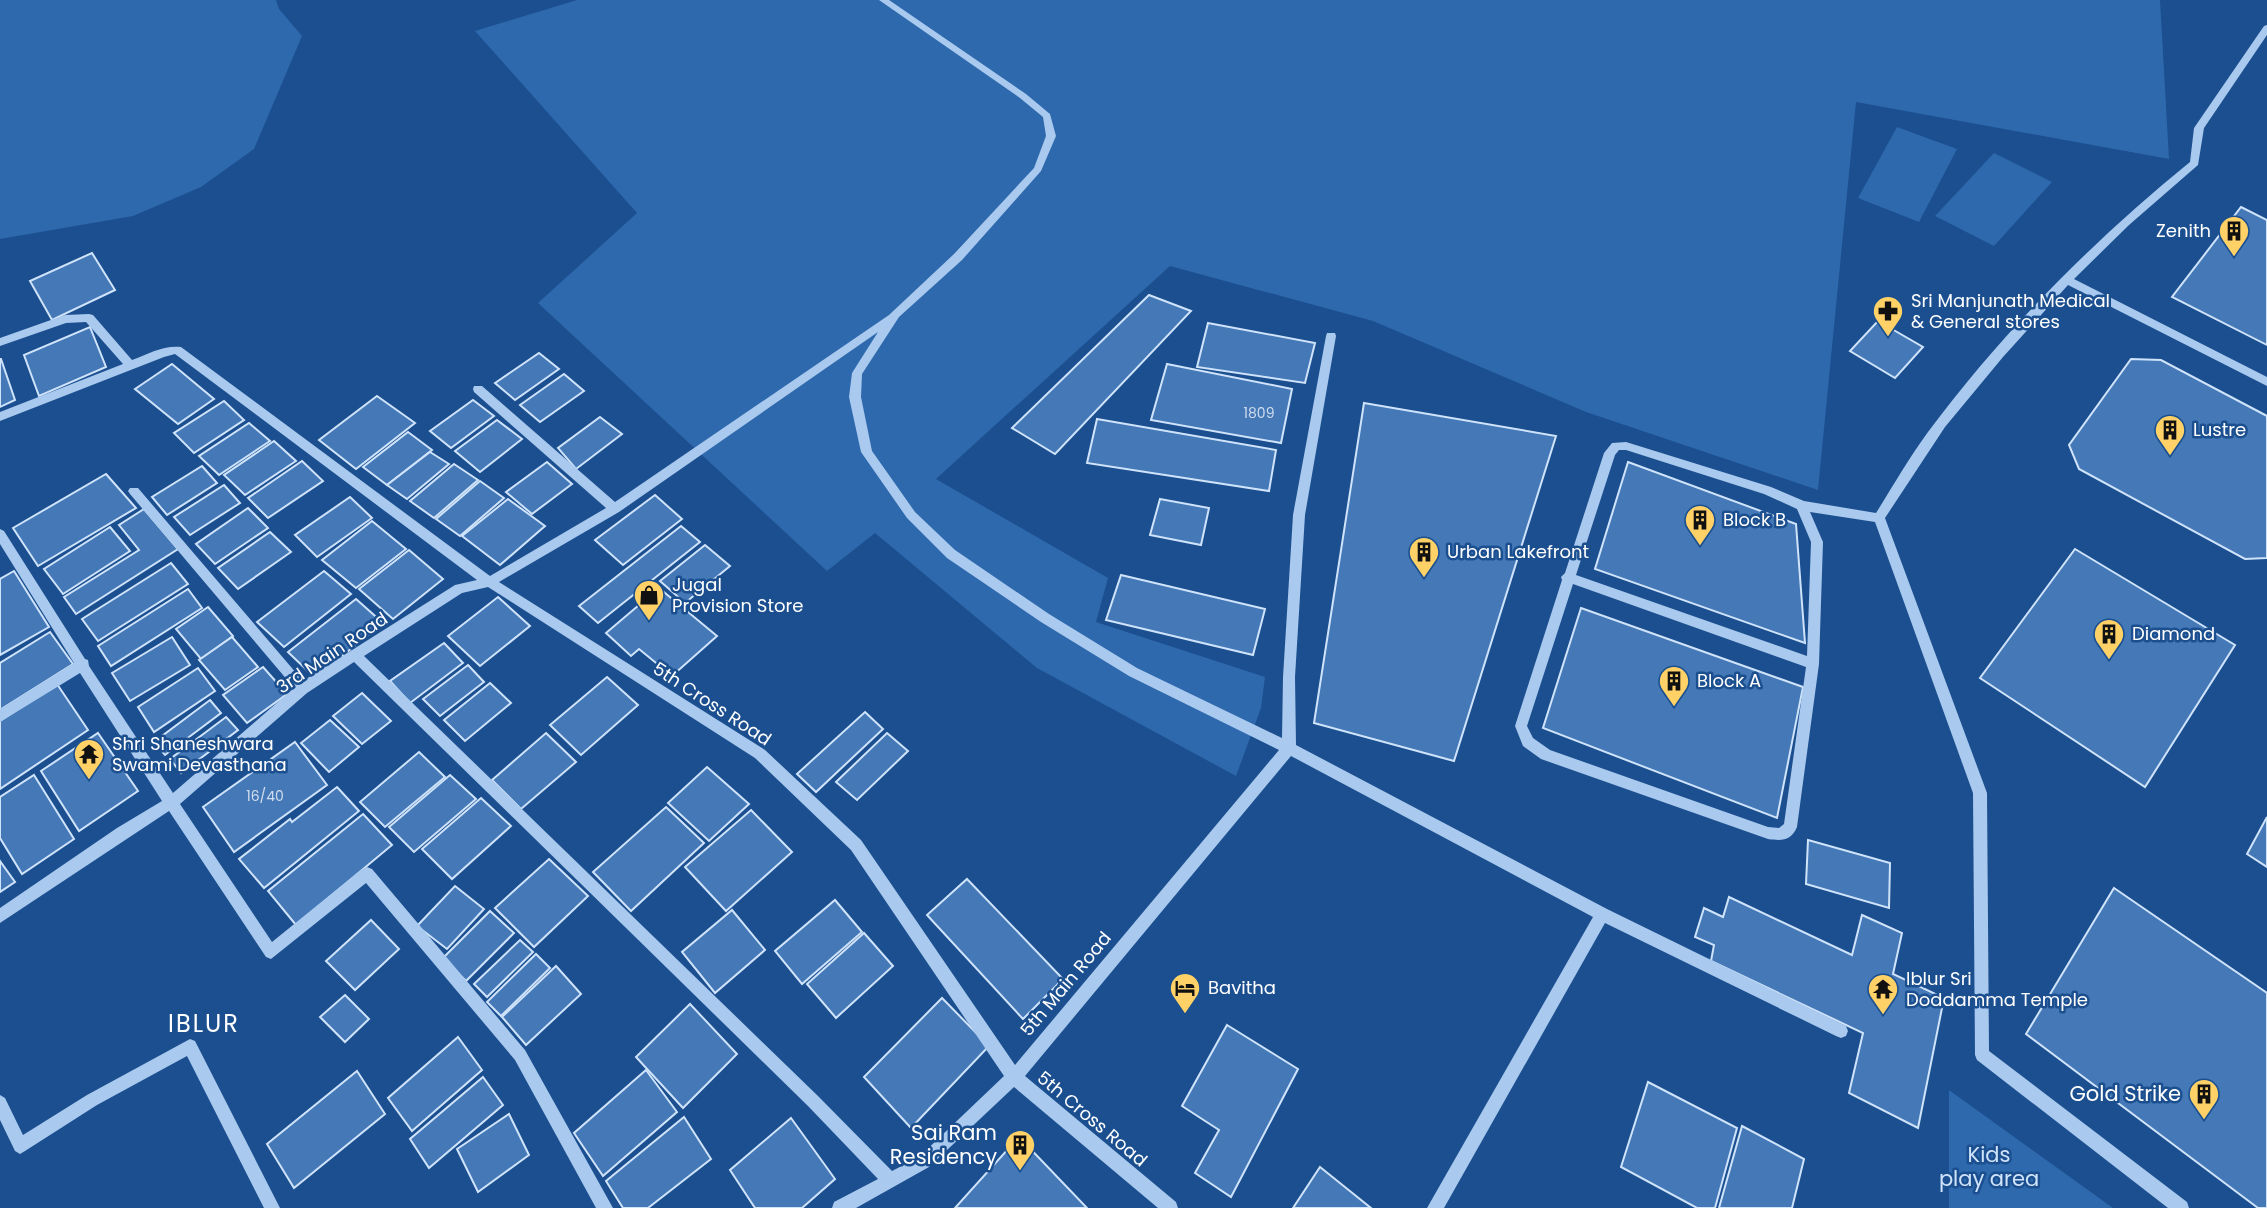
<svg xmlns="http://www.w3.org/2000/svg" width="2267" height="1208" font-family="Poppins,sans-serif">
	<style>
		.green { fill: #2e69ad }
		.building { fill: #4478b7; stroke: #cfe3fa; stroke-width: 2 }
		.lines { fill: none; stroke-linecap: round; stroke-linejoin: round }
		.minor { fill: #a9c9ee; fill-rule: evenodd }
		.labels { text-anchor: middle; stroke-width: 5; stroke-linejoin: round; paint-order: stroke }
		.number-label { font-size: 14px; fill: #d0dded }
		.poi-label { font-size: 18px; fill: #fff; stroke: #1b4f8f; text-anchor: start }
		.street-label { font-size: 18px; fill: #fff; stroke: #1b4f8f }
		.near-poi-label { font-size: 21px; fill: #fff; stroke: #1b4f8f; text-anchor: end }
		.near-park-label { font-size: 21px; fill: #cfe3fa; stroke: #1b4f8f }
		.near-quarter-label { font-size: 24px; letter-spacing: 2px; fill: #fff; stroke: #1b4f8f }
	</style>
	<rect width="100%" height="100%" fill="#1b4f8f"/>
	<g class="green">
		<path d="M 0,0 L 276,0 L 279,9 L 302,36 L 254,149 L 201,187 L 133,216 L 0,239 Z"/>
		<path d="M 577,0 L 2160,0 L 2169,159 L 1856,102 L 1818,490 L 1586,412 L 1373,321 L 1170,266 L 936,479 L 1108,578 L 1096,622 L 1265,677 L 1261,708 L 1236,776 L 1037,668 L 875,533 L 827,571 L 538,303 L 637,213 L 475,31 Z"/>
		<path d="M 1897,127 L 1957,149 L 1919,222 L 1858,198 Z"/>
		<path d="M 1994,153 L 2052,182 L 1994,246 L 1935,216 Z"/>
		<path d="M 1949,1090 L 2113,1208 L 1949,1208 Z"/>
	</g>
	<g class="building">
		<path d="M 2241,207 L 2267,220 L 2267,345 L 2172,297 Z"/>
		<path d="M 92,253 L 115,290 L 52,320 L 30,281 Z"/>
		<path d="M 1149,295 L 1191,311 L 1055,454 L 1012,428 Z"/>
		<path d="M 1878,321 L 1923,347 L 1895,378 L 1850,351 Z"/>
		<path d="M 1208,323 L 1315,343 L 1305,383 L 1197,367 Z"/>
		<path d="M 90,327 L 106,367 L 39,396 L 24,355 Z"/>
		<path d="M 539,353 L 559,369 L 515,400 L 495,383 Z"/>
		<path d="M 1,359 L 15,400 L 0,407 L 0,359 Z"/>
		<path d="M 2131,359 L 2161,360 L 2267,416 L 2267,558 L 2245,559 L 2079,469 L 2069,445 Z"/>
		<path d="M 172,364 L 214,399 L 178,424 L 135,389 Z"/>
		<path d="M 1167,364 L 1292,389 L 1281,443 L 1151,420 Z"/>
		<path d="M 564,374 L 584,391 L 540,422 L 520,405 Z"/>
		<path d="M 377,396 L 415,423 L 356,469 L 319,440 Z"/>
		<path d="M 473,400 L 494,416 L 451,448 L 430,431 Z"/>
		<path d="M 224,401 L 244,420 L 194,453 L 174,433 Z"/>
		<path d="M 1364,403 L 1556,436 L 1454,761 L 1314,723 Z"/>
		<path d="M 600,417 L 622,434 L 576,469 L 558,448 Z"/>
		<path d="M 1097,419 L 1276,450 L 1269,491 L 1087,463 Z"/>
		<path d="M 497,420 L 522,439 L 480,472 L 455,451 Z"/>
		<path d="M 249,423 L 270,441 L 219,475 L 199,456 Z"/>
		<path d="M 408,432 L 432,450 L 387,485 L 363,467 Z"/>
		<path d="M 274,441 L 296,461 L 245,495 L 224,475 Z"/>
		<path d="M 430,452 L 449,464 L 407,499 L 387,485 Z"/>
		<path d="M 302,461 L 323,481 L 268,518 L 248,498 Z"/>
		<path d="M 547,462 L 572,484 L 532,514 L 506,492 Z"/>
		<path d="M 1628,462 L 1796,524 L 1805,643 L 1595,569 Z"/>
		<path d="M 454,464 L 478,480 L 434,518 L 410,501 Z"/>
		<path d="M 202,466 L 217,483 L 167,515 L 152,497 Z"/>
		<path d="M 106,474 L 136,508 L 38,566 L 13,528 Z"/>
		<path d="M 480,481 L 504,498 L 460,536 L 436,519 Z"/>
		<path d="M 224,485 L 240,503 L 190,535 L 174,517 Z"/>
		<path d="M 655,495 L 682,519 L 623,565 L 595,540 Z"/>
		<path d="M 350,497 L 372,518 L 317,557 L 295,535 Z"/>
		<path d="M 508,499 L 545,526 L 500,565 L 462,536 Z"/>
		<path d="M 1160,499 L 1209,508 L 1201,545 L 1150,535 Z"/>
		<path d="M 248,508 L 268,528 L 215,564 L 196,544 Z"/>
		<path d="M 144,509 L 178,549 L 76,614 L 64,597 L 139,550 L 119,525 Z"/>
		<path d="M 372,521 L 406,549 L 356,588 L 322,560 Z"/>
		<path d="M 681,526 L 700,542 L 598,623 L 579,606 Z"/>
		<path d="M 110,527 L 130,551 L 63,594 L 44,569 Z"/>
		<path d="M 270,532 L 291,552 L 238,589 L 218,568 Z"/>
		<path d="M 705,545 L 730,566 L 685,603 L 660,581 Z"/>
		<path d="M 2075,549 L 2235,645 L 2145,787 L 1980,678 Z"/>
		<path d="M 409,550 L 443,579 L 393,619 L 359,589 Z"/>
		<path d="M 171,563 L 188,584 L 98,641 L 82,619 Z"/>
		<path d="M 14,571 L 49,627 L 0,655 L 0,579 Z"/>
		<path d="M 324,571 L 351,594 L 284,647 L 257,622 Z"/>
		<path d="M 1121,575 L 1265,609 L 1253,655 L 1106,620 Z"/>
		<path d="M 659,588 L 717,636 L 672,676 L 639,649 L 631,656 L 606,633 Z"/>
		<path d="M 188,589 L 202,608 L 111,666 L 98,646 Z"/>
		<path d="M 498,597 L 530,626 L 480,666 L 448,636 Z"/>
		<path d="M 356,599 L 383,623 L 315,678 L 288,652 Z"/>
		<path d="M 208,607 L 233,636 L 201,659 L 176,629 Z"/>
		<path d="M 1581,608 L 1803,687 L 1777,818 L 1543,728 Z"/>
		<path d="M 50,632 L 73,664 L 0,710 L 0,663 Z"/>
		<path d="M 172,637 L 190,665 L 130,701 L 112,673 Z"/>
		<path d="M 232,637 L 258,667 L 225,690 L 199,660 Z"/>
		<path d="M 444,643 L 463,663 L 410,703 L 390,681 Z"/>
		<path d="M 468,665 L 484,682 L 440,716 L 423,699 Z"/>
		<path d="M 263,667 L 287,694 L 247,723 L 223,695 Z"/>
		<path d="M 198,668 L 215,691 L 154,732 L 138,707 Z"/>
		<path d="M 607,677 L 638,705 L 581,755 L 550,725 Z"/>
		<path d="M 490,683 L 511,703 L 465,741 L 444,720 Z"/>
		<path d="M 57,684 L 88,730 L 0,789 L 0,721 Z"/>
		<path d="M 362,693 L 391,721 L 362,744 L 333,716 Z"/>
		<path d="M 210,700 L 221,713 L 165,755 L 154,742 Z"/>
		<path d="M 865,712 L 883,729 L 816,792 L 797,774 Z"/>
		<path d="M 226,717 L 238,730 L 181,773 L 170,759 Z"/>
		<path d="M 330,720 L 359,747 L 329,772 L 301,743 Z"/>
		<path d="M 98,733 L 138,791 L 79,831 L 41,771 Z"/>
		<path d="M 546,733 L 576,762 L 521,809 L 492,780 Z"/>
		<path d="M 887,733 L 908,751 L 857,800 L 836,782 Z"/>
		<path d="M 295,742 L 327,785 L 234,852 L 203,807 Z"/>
		<path d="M 419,752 L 445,777 L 385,827 L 360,802 Z"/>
		<path d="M 707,767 L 749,804 L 709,841 L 668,803 Z"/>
		<path d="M 34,775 L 74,839 L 22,874 L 0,838 L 0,797 Z"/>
		<path d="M 450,775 L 476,799 L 414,852 L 389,827 Z"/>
		<path d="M 337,787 L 359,811 L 264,888 L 239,859 L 290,819 L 292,822 Z"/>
		<path d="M 481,798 L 511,826 L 452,879 L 422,849 Z"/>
		<path d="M 666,807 L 704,843 L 631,911 L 593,872 Z"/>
		<path d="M 751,810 L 792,852 L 726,911 L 685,867 Z"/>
		<path d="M 363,814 L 392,845 L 296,925 L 268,891 Z"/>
		<path d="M 2267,817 L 2267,867 L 2247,854 Z"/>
		<path d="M 1808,840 L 1890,863 L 1889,908 L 1806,884 Z"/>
		<path d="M 549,859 L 588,896 L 534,947 L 495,908 Z"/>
		<path d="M 0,861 L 15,882 L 0,892 Z"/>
		<path d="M 967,879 L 1063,979 L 1023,1019 L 927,915 Z"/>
		<path d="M 455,886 L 484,909 L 447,949 L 417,926 Z"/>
		<path d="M 2114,888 L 2267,993 L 2267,1208 L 2258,1208 L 2026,1034 Z"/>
		<path d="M 1729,897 L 1852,955 L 1862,915 L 1902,933 L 1893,974 L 1944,998 L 1918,1128 L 1849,1093 L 1863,1033 L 1711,961 L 1714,945 L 1695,937 L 1704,908 L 1723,917 Z"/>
		<path d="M 835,900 L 862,932 L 802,984 L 775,951 Z"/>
		<path d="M 732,910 L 765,950 L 715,993 L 682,952 Z"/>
		<path d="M 490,911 L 514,933 L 466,981 L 443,958 Z"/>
		<path d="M 371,920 L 399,949 L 355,990 L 326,961 Z"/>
		<path d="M 864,933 L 893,966 L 836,1018 L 807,984 Z"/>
		<path d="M 520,940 L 533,952 L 487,997 L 474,984 Z"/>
		<path d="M 536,954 L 550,968 L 501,1016 L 487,1002 Z"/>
		<path d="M 556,966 L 581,994 L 526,1045 L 502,1017 Z"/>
		<path d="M 345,995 L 369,1019 L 345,1042 L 320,1017 Z"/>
		<path d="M 942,998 L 989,1046 L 911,1128 L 864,1077 Z"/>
		<path d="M 690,1004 L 737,1054 L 683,1108 L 636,1057 Z"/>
		<path d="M 1227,1025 L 1298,1069 L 1231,1197 L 1195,1173 L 1219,1130 L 1182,1106 Z"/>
		<path d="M 458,1037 L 482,1070 L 412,1131 L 388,1098 Z"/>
		<path d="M 646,1070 L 677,1112 L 603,1176 L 574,1133 Z"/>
		<path d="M 357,1071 L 385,1114 L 294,1188 L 267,1144 Z"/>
		<path d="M 483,1077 L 503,1105 L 429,1168 L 410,1139 Z"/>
		<path d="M 1648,1082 L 1737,1128 L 1715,1208 L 1697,1208 L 1621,1167 Z"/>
		<path d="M 509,1114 L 529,1155 L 478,1192 L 457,1149 Z"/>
		<path d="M 684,1117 L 711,1159 L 648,1208 L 623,1208 L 606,1181 Z"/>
		<path d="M 791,1118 L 835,1179 L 802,1208 L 755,1208 L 730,1170 Z"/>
		<path d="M 1742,1126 L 1804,1159 L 1792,1208 L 1719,1208 Z"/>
		<path d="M 1019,1137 L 1087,1208 L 955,1208 Z"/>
		<path d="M 1320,1167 L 1371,1208 L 1293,1208 Z"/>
	</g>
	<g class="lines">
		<g class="minor">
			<path d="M 879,0 L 889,0 L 1026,94 L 1050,114 L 1056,136 L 1041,171 L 962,260 L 899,317 L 862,374 L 861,397 L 872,451 L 915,512 L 955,550 L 1049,614 L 1137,668 L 1282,738 L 1283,677 L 1293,515 L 1326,336 L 1327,333 L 1335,333 L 1336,336 L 1305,515 L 1295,677 L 1296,745 L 1607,909 L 1846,1026 L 1848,1031 L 1846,1036 L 1841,1038 L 1836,1036 L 1605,923 L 1444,1208 L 1427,1208 L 1593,917 L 1291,756 L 1025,1076 L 1176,1202 L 1178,1208 L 1158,1208 L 1014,1087 L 929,1167 L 856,1208 L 832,1208 L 834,1202 L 878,1179 L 808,1106 L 354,662 L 307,693 L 180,804 L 272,942 L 362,869 L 367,867 L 372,869 L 525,1050 L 613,1208 L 596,1208 L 515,1060 L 366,883 L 271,959 L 266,957 L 169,811 L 0,923 L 0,908 L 117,828 L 162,801 L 80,673 L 0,722 L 0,709 L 74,663 L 0,544 L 0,529 L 4,531 L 85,659 L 88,660 L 89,666 L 173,793 L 294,688 L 130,494 L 128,491 L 130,488 L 138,488 L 303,681 L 455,585 L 477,580 L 175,354 L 164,357 L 0,421 L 0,412 L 123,364 L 86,322 L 66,323 L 0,346 L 0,338 L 65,315 L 89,314 L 93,315 L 132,360 C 148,354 164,345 181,347 L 490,576 L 606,508 L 474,392 L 473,389 L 474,386 L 482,386 L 615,502 L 889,315 L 954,254 L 1034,168 L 1046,136 L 1043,117 L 1020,98 ZM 878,332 L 852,373 L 849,397 L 861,452 L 907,518 L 947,558 L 1041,622 L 1129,676 L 1279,750 L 1015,1065 L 861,840 L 765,750 L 499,582 L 619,512 ZM 488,587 L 755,758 L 851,850 L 1004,1076 L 919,1157 L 892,1171 L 818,1096 L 364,656 L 462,593 Z"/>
			<path d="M 2267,25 L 2267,35 L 2204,128 L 2198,165 L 2129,225 L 2074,279 L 2267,377 L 2267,386 L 2068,285 L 2003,357 L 1945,427 L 1885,518 L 1987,793 L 1989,1051 L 2187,1202 L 2189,1208 L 2168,1208 L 1977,1060 L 1975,1055 L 1973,793 L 1875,522 L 1810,512 L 1823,542 L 1819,664 L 1797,827 C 1791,841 1782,841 1768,839 L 1541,759 L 1523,746 L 1515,726 L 1562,580 L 1561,577 L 1565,573 L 1604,453 L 1612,443 L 1626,442 L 1771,487 L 1804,501 L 1876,513 C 1893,486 1909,458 1928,432 C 2003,331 2093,241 2190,162 L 2194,128 L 2264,26 ZM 1619,450 L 1626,450 L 1764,494 L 1797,509 L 1811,542 L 1807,656 L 1576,575 L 1615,455 ZM 1573,584 L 1806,667 L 1784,824 L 1779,828 L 1768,827 L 1550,750 L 1533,738 L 1527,726 Z"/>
			<path d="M 190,1039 L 195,1041 L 280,1208 L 264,1208 L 187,1056 L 97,1105 L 25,1151 L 20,1154 L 15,1151 L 0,1120 L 0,1095 L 5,1098 L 23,1135 L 87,1095 Z"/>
		</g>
	</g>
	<defs>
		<g id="building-pin" transform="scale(1.575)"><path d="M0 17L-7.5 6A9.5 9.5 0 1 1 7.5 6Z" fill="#ffd166" stroke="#1b4f8f"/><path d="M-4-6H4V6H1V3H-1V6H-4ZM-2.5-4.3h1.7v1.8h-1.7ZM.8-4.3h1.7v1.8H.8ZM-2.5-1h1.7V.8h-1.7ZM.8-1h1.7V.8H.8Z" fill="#111"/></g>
		<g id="pharmacy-pin" transform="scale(1.575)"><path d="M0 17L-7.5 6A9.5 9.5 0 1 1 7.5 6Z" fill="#ffd166" stroke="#1b4f8f"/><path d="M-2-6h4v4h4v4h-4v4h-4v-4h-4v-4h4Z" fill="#111"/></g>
		<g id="shop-pin" transform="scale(1.575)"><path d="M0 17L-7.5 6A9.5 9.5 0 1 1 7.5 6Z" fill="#ffd166" stroke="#1b4f8f"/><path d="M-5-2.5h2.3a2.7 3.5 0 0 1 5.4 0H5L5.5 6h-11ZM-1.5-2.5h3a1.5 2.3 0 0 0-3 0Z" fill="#111"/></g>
		<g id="temple-pin" transform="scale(1.575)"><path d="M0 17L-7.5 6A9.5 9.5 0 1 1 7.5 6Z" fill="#ffd166" stroke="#1b4f8f"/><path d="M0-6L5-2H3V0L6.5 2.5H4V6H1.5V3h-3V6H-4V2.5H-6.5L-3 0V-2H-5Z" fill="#111"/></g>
		<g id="hotel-pin" transform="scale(1.575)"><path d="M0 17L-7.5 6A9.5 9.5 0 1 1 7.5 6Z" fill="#ffd166" stroke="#1b4f8f"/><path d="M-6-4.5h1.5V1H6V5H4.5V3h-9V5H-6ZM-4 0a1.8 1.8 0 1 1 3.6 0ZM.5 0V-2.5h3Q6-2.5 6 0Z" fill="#111"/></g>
	</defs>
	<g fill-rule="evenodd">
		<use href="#building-pin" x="2234" y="231"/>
		<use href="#pharmacy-pin" x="1888" y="311"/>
		<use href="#building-pin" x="2170" y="430"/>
		<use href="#building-pin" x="1700" y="520"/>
		<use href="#building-pin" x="1424" y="552"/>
		<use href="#shop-pin" x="649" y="595"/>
		<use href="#building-pin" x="2109" y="634"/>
		<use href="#building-pin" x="1674" y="681"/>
		<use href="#temple-pin" x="89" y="754"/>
		<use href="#hotel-pin" x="1185" y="988"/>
		<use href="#temple-pin" x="1883" y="989"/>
		<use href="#building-pin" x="2204" y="1094"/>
		<use href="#building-pin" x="1020" y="1145"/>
	</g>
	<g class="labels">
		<g class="number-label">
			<text x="1259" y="418">1809</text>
			<text x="265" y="801">16/40</text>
		</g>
		<g class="poi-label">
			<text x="2211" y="237" text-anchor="end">Zenith</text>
			<text x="1911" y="307">Sri Manjunath Medical<tspan x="1911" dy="21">&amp; General stores</tspan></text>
			<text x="2193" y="436">Lustre</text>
			<text x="1723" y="526">Block B</text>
			<text x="1447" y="558">Urban Lakefront</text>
			<text x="672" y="591">Jugal<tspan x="672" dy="21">Provision Store</tspan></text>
			<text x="2132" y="640">Diamond</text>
			<text x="1697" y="687">Block A</text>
			<text x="112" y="750">Shri Shaneshwara<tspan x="112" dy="21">Swami Devasthana</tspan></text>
			<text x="1906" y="985">Iblur Sri<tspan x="1906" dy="21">Doddamma Temple</tspan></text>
			<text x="1208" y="994">Bavitha</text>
		</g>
		<g class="street-label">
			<text transform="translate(332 653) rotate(-34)" y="6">3rd Main Road</text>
			<text transform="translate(712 704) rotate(33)" y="6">5th Cross Road</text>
			<text transform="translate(1066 984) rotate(-50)" y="6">5th Main Road</text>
			<text transform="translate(1092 1119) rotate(40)" y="6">5th Cross Road</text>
		</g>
		<g class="near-poi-label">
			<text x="2181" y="1101">Gold Strike</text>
			<text x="997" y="1140">Sai Ram<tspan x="997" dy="24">Residency</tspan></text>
		</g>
		<g class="near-park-label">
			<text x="1989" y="1162">Kids<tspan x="1989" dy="24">play area</tspan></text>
		</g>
		<g class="near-quarter-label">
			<text x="204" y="1032">IBLUR</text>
		</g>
	</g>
</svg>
